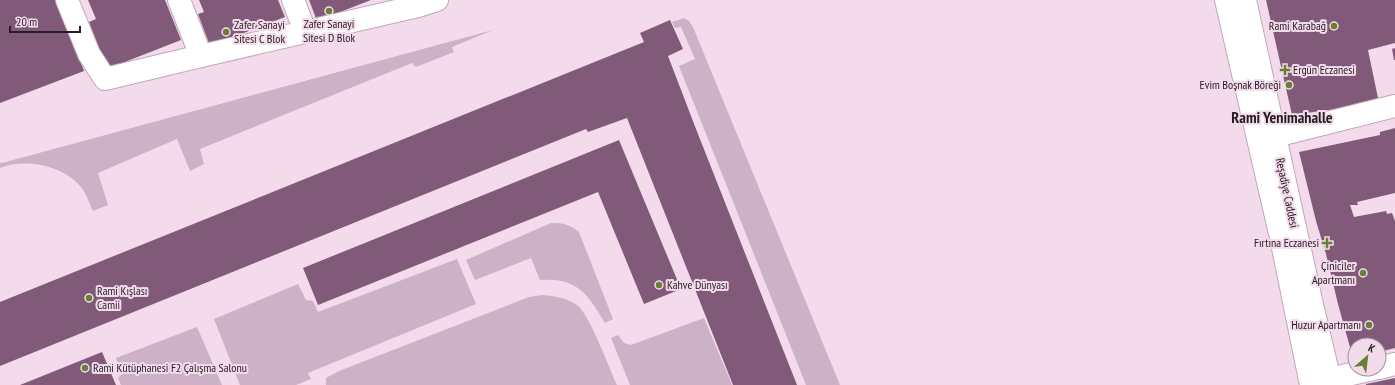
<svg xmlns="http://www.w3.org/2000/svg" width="1395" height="385" font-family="'PT Sans Narrow',sans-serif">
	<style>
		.green { fill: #cdb1c6 }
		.building { fill: #815a79 }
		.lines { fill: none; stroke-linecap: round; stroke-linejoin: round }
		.minor-casing { stroke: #bfa8b9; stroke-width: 24 }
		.major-casing { stroke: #bfa8b9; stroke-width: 24 }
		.minor { stroke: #fff; stroke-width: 22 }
		.major { stroke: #fff; stroke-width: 22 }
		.poi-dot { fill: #678033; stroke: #f3dbec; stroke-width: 1.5 }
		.labels { text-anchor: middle; stroke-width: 4; stroke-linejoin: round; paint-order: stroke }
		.poi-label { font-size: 12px; fill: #251d23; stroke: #f3dbec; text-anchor: start }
		.street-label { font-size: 12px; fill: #251d23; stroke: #f3dbec }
		.district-label { font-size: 16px; font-weight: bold; fill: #251d23; stroke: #f3dbec }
	</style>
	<rect width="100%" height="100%" fill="#f3dbec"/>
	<g class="green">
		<path d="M 684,18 L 689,21 L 693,27 L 840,385 L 806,385 L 679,66 L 695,59 L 681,27 L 675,28 L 672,22 Z"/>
		<path d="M 493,30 L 452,47 L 454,52 L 416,67 L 412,63 L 200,149 L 204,164 L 190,171 L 177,139 L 98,173 L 108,205 L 93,211 C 89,203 86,192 80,186 C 62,165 25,158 0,168 L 0,163 L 2,163 Z"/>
		<path d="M 551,223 C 563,223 569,224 579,232 L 613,319 L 605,323 C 588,294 577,277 540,280 L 531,258 L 475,280 L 466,260 Z"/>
		<path d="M 457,259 L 476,304 L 308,373 L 311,379 L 296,385 L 240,385 L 214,319 L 298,284 L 306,300 L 313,301 L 318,312 Z"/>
		<path d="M 542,295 C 555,296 567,298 577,305 C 590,315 609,368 617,385 L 326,385 L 326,378 L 339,371 L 529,297 Z"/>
		<path d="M 704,318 L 732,385 L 630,385 L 611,338 L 618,335 L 624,343 L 631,345 Z"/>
		<path d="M 197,327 L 222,385 L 121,385 L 118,378 L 122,374 L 116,358 Z"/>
	</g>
	<g class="building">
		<path d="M 0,0 L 57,0 L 84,71 L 0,103 Z"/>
		<path d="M 88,0 L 165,0 L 181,40 L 107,69 L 89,22 L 96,19 Z"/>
		<path d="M 199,0 L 278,0 L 285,17 L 210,46 L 198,14 L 204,12 Z"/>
		<path d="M 309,0 L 371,0 L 317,21 Z"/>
		<path d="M 1266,0 L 1395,0 L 1395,43 L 1368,50 L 1379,103 L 1292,115 Z"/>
		<path d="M 670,20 L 683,49 L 668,56 L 696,129 L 797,385 L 733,385 L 627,118 L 588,132 L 586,129 L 0,366 L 0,302 L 644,42 L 640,33 Z"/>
		<path d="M 1395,48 L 1395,60 L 1394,60 L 1392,49 Z"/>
		<path d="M 1395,128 L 1395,193 L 1357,202 L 1358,205 L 1350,205 L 1354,217 L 1386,211 L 1387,214 L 1392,213 L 1395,221 L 1395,348 L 1379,352 L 1379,345 L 1355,345 L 1355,358 L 1353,358 L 1338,304 L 1326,254 L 1316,221 L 1299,152 L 1380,135 L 1380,132 Z"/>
		<path d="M 619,140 L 681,289 L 644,304 L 598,192 L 318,305 L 303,268 Z"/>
		<path d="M 102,352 L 116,385 L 20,385 Z"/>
		<path d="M 1395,378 L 1395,385 L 1366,385 L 1366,384 Z"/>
	</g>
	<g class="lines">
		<g class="minor-casing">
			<g id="minor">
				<path d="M 67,0 L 89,54 L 105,79 L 201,56 L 418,6 L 437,0"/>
				<path d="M 179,0 L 201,56"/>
				<path d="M 293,0 L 305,31"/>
				<path d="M 1275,136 L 1395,106"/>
				<path d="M 1379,368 L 1395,364"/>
				<path d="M 1330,379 L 1373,369"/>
			</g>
		</g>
		<g class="major-casing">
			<g id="major">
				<path d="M 1226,0 L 1281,238 L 1311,385"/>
				<path d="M 1245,0 L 1311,300 L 1331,385"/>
			</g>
		</g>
		<use href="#minor" class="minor"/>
		<use href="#major" class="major"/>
	</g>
	<g class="poi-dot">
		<circle cx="329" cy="11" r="4"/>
		<circle cx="1334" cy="26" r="4"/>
		<circle cx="226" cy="32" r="4"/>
		<path d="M1283 64h4v4h4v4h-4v4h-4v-4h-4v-4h4z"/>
		<circle cx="1289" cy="85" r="4"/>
		<path d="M1325 237h4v4h4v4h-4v4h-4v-4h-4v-4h4z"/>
		<circle cx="1363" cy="273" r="4"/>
		<circle cx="659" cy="285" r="4"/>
		<circle cx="89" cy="298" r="4"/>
		<circle cx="1369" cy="325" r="4"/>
		<circle cx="85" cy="368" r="4"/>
	</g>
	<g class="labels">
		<g class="poi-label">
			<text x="329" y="28" text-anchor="middle">Zafer Sanayi<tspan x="329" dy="14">Sitesi D Blok</tspan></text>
			<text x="234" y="29">Zafer Sanayi<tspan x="234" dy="14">Sitesi C Blok</tspan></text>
			<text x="1326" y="30" text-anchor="end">Rami Karabağ</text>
			<text x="1293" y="74">Ergün Eczanesi</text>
			<text x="1281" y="89" text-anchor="end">Evim Boşnak Böreği</text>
			<text x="1319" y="247" text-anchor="end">Fırtına Eczanesi</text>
			<text x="1355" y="270" text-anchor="end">Çiniciler<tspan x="1355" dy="14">Apartmanı</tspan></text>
			<text x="667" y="289">Kahve Dünyası</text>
			<text x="97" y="295">Rami Kışlası<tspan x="97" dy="14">Camii</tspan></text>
			<text x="1361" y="329" text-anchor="end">Huzur Apartmanı</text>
			<text x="93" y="372">Rami Kütüphanesi F2 Çalışma Salonu</text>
		</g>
		<g class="street-label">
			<text transform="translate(1287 193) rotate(78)" y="4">Reşadiye Caddesi</text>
		</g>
		<g class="district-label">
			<text x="1282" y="123">Rami Yenimahalle</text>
		</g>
	</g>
	<g transform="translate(1367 357) rotate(28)"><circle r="19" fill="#f3dbec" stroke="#a18f9c"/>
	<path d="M0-3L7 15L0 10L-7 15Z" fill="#678033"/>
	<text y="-6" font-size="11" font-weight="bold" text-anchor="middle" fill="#251d23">K</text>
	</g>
	<path d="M10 26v6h70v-6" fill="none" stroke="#251d23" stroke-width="2"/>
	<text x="16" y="26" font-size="12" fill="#251d23" stroke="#f3dbec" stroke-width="3" paint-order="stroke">20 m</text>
</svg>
